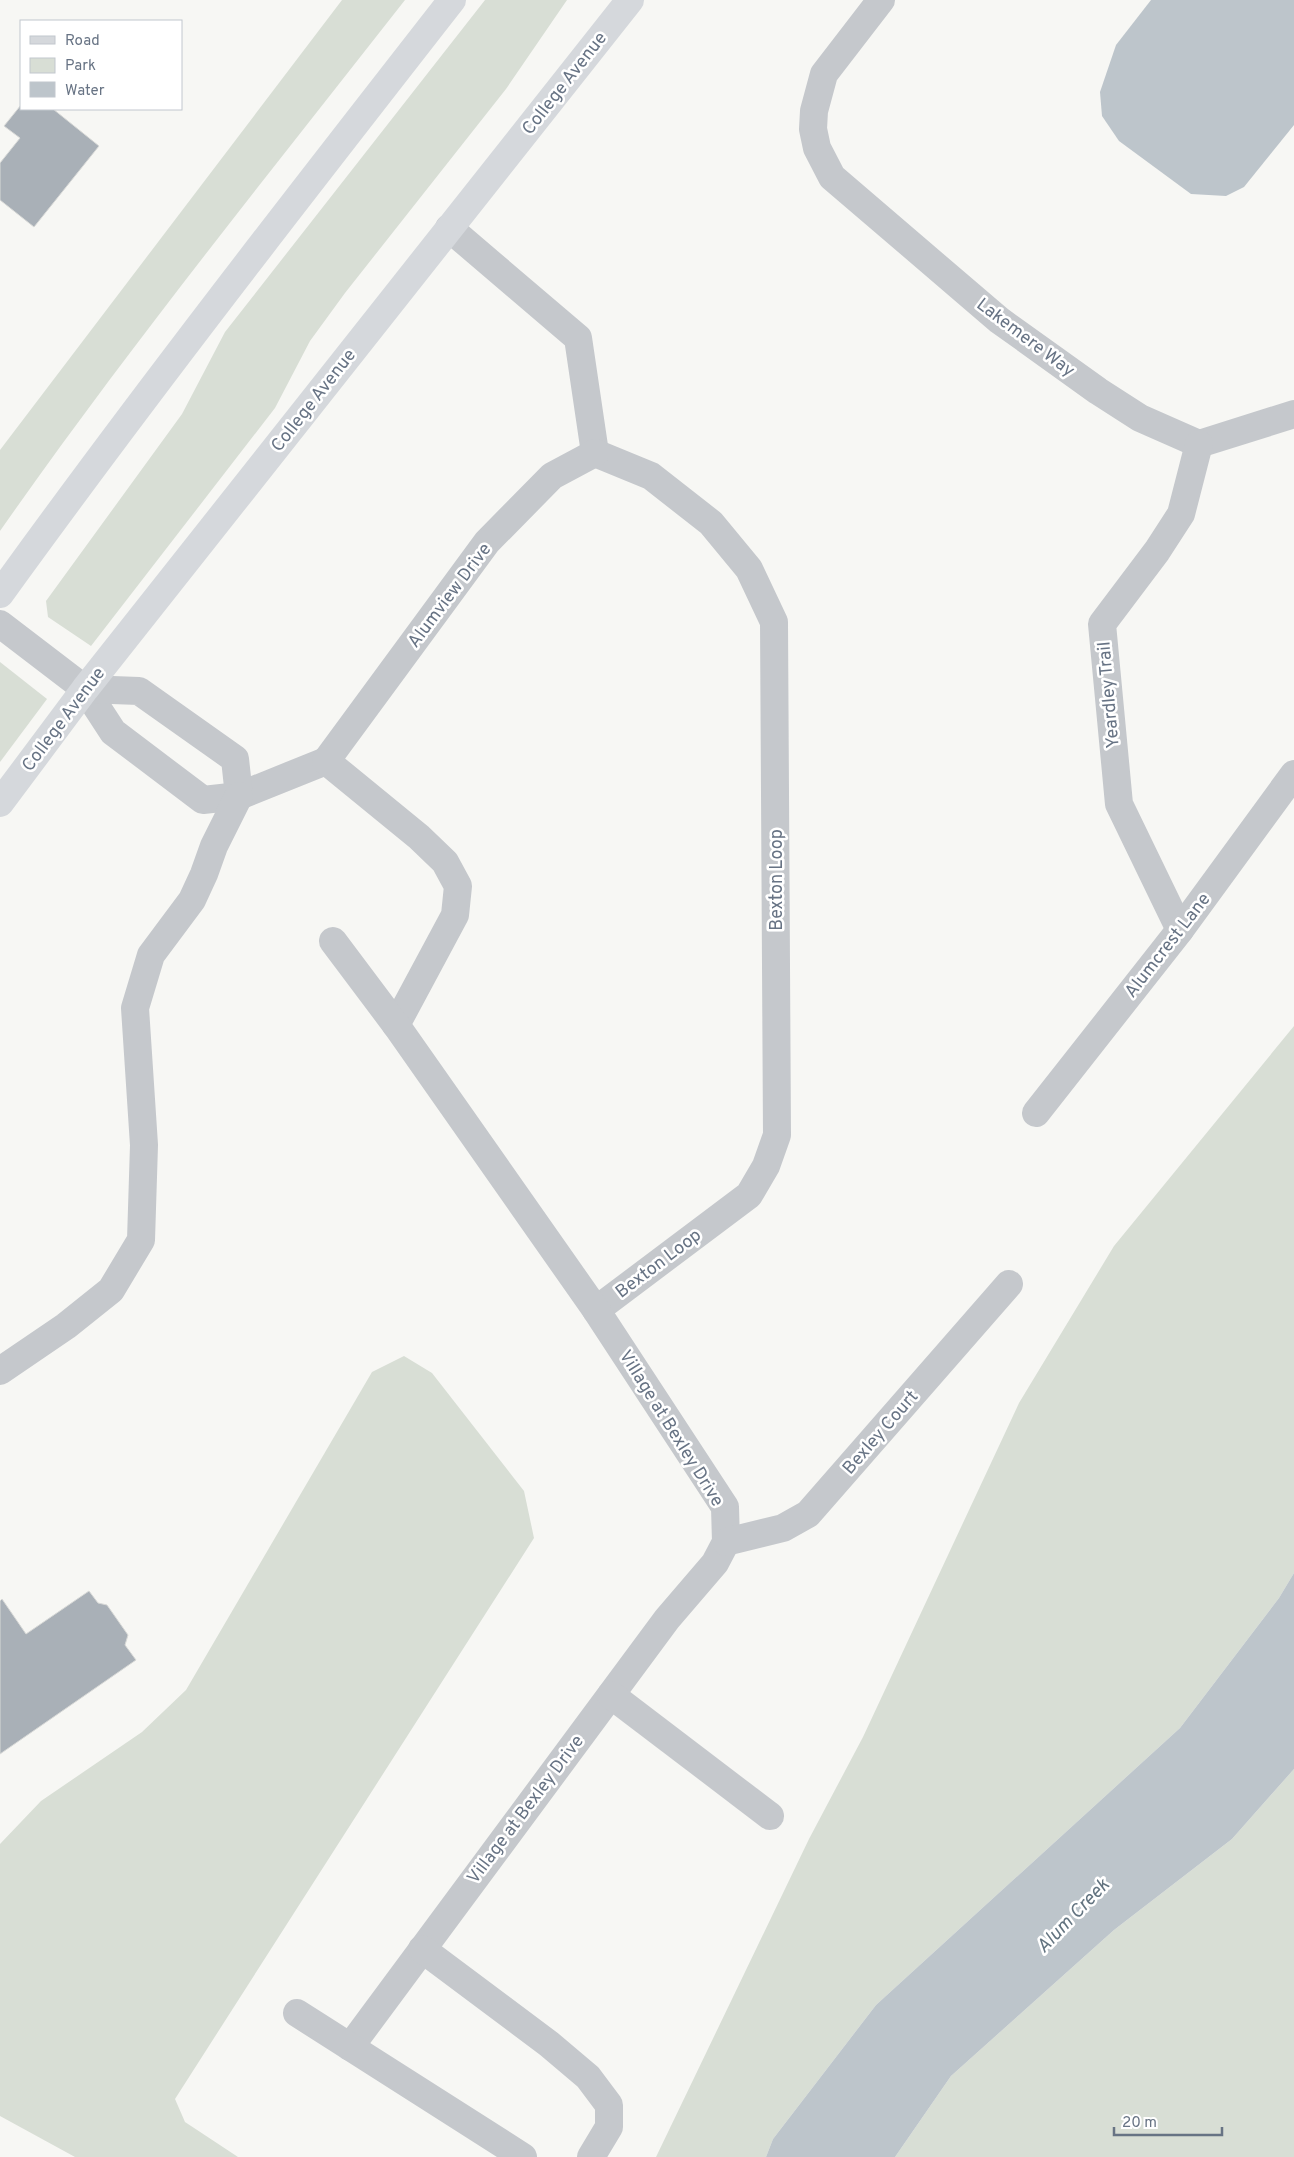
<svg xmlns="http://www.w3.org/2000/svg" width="1294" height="2157" font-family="Overpass,sans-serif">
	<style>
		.green { fill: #d8ded5 }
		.water { fill: #bdc5cb }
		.building { fill: #a9b0b7; stroke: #d8d9d7 }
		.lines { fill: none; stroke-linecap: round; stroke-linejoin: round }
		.minor { stroke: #c5c8cc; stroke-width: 28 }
		.major { stroke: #d5d8dc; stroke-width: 28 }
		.labels { text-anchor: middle; stroke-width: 5; stroke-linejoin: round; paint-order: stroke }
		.street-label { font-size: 18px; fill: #677384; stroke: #fff }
		.water-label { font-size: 19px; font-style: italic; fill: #637480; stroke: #fff }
	</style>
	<rect width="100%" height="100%" fill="#f7f7f4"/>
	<g class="green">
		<path d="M 342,0 L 405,0 C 268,175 128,348 0,531 L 0,450 Z"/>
		<path d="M 485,0 L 567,0 L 506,89 L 345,293 L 310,341 L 275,408 L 91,646 L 48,617 L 46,601 L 182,414 L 225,332 Z"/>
		<path d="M 0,662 L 47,699 L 0,762 Z"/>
		<path d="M 1294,1026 L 1294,1573 L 1279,1598 L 1180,1728 L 876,2005 L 773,2139 L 766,2157 L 656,2157 L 809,1839 L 863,1737 L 1019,1403 L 1114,1246 Z"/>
		<path d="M 404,1356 L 432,1373 L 524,1491 L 534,1538 L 175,2099 L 185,2122 L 238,2157 L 75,2157 L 0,2116 L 0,1844 L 41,1801 L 142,1732 L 186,1690 L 372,1372 Z"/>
		<path d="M 1294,1769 L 1294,2157 L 895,2157 L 951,2076 L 1114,1930 L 1232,1839 Z"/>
	</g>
	<g class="water">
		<path d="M 1151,0 L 1294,0 L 1294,125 L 1244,187 L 1226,196 L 1191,194 L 1119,141 L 1102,116 L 1100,92 L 1116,45 Z"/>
		<path d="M 1294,1573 L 1294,1769 L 1232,1839 L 1114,1930 L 951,2076 L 895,2157 L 766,2157 L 773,2139 L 876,2005 L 1180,1728 L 1279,1598 Z"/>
	</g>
	<g class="building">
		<path d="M 21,105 L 21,109 L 53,109 L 99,146 L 34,227 L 0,200 L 0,163 L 20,138 L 4,126 Z"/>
		<path d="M 89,1591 L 98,1603 L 107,1605 L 128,1635 L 125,1645 L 136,1660 L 0,1754 L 0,1601 L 2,1599 L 26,1634 Z"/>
	</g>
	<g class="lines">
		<g class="minor">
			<path d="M 881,0 L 824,74 L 814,111 L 813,129 L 817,148 L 832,177 L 999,320 L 1098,391 L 1140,418 L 1199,444 L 1294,414"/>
			<path d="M 449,228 L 578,338 L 595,453"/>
			<path d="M 595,453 L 651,476 L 711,523 L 749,569 L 774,622 L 777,1135 L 766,1166 L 749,1195 L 596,1310"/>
			<path d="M 0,624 L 85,689 L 113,732 L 203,800 L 239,796 L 326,761"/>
			<path d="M 85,689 L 139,691 L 235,759 L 239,796"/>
			<path d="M 326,761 L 487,542 L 552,476 L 595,453"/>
			<path d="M 326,761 L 419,837 L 445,862 L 458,886 L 455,915 L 396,1025"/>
			<path d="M 1180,930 L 1119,804 L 1102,624 L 1157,551 L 1181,514 L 1199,444"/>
			<path d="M 333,941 L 396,1025 L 596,1310 L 725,1507 L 726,1542 L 715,1563 L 667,1619 L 350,2047"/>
			<path d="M 1036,1113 L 1180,930 L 1294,774"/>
			<path d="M 0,1371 L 66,1326 L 111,1290 L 141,1240 L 144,1145 L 135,1008 L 151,955 L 192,900 L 204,874 L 214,846 L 239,796"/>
			<path d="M 726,1542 L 783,1528 L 808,1514 L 1009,1284"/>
			<path d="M 611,1695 L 770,1816"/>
			<path d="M 422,1949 L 549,2044 L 588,2077 L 609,2105 L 609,2127 L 591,2157"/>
			<path d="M 297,2013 L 523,2157"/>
		</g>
		<g class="major">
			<path d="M 0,594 C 146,392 299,196 452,0"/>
			<path d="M 0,803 L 85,689 L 630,0"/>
		</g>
	</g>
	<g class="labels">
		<g class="street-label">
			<text transform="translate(564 83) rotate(-52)" y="6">College Avenue</text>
			<text transform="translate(1026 337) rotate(37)" y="6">Lakemere Way</text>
			<text transform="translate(313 400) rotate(-52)" y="6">College Avenue</text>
			<text transform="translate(449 595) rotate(-53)" y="6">Alumview Drive</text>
			<text transform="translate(1108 695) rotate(-95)" y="6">Yeardley Trail</text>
			<text transform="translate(63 719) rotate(-53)" y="6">College Avenue</text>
			<text transform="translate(776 880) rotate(-90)" y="6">Bexton Loop</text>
			<text transform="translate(1167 945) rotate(-52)" y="6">Alumcrest Lane</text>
			<text transform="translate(658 1263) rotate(-37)" y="6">Bexton Loop</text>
			<text transform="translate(672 1428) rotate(58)" y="6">Village at Bexley Drive</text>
			<text transform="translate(880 1432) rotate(-49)" y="6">Bexley Court</text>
			<text transform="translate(525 1809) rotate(-53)" y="6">Village at Bexley Drive</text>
		</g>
		<g class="water-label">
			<text transform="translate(1072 1915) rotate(-46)" y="7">Alum Creek</text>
		</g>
	</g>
	<rect x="20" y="20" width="162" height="90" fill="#ffffff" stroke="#c2c7ce"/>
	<rect x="30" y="36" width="25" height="8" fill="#d5d8dc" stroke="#c2c7ce"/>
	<text x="65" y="45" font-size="15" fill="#677384">Road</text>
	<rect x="30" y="58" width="25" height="15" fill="#d8ded5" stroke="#c2c7ce"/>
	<text x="65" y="70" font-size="15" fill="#677384">Park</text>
	<rect x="30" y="82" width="25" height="15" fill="#bdc5cb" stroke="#c2c7ce"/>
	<text x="65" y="95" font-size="15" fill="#677384">Water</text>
	<path d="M1114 2127v8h108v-8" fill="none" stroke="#677384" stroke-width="2.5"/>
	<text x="1122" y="2127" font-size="15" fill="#677384" stroke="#ffffff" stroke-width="4" paint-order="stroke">20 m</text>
</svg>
